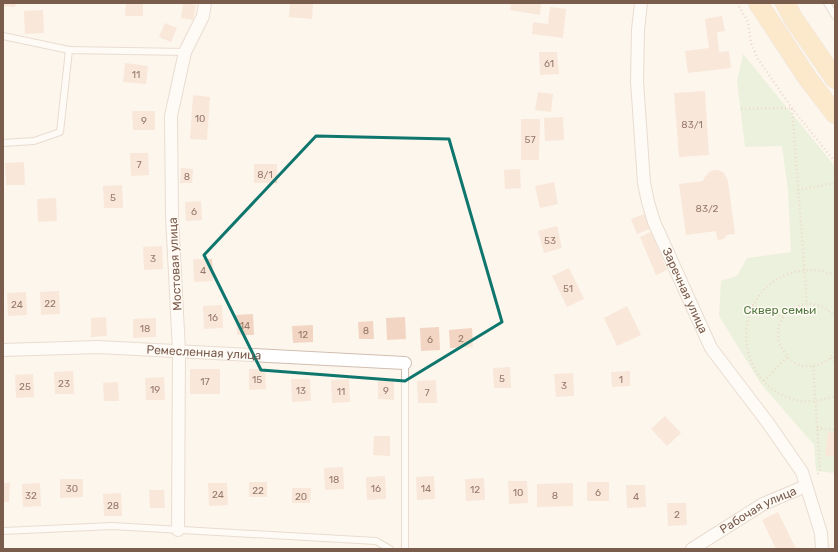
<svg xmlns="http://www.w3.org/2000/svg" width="838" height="552" font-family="Rubik,sans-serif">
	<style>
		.green { fill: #d8ecc9 }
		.building { fill: #f3d5c3 }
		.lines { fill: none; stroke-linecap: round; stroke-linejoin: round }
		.lane-casing { stroke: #d1beb0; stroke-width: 8 }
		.street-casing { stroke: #d1beb0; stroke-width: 14 }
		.primary-casing { stroke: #dad1cd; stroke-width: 20 }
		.path { stroke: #d9b8a5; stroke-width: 2.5; stroke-dasharray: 1 3; stroke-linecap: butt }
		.lane { stroke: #fff; stroke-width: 6 }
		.street { stroke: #fff; stroke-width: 12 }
		.primary { stroke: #fbd9a5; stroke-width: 19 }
		.marked { fill: none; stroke: #0f766e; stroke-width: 3; stroke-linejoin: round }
		.labels { text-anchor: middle; stroke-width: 3; stroke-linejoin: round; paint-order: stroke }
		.number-label { font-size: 10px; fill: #987a6a }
		.street-label { font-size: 12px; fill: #7a5c4d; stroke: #fffaf3 }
		.park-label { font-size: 12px; fill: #537a41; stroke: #fffaf3 }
	</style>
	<rect width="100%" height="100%" fill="#fdf6ec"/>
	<path class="green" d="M 743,54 L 835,166 L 835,473 L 816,471 L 814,445 L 761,384 L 719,316 L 721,281 L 737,276 L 747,258 L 791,252 L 788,191 L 782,146 L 745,147 L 737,81 Z"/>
	<g class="building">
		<path d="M 3,3 L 16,3 L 15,7 L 3,6 Z"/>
		<path d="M 126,3 L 143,3 L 143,16 L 125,16 Z"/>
		<path d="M 183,3 L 196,5 L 193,20 L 181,18 Z"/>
		<path d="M 290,3 L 313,3 L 312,19 L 289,17 Z"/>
		<path d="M 511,3 L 541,3 L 540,15 L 510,10 Z"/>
		<path d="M 550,7 L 566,9 L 563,38 L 532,34 L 533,22 L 548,24 Z"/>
		<path d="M 43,10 L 44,33 L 25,34 L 24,11 Z"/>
		<path d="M 722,16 L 725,31 L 717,32 L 719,52 L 729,51 L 731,68 L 688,73 L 685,51 L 709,48 L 705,19 Z"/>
		<path d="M 165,23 L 177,28 L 171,42 L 159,37 Z"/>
		<path d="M 539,52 L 557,52 L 559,74 L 540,75 Z"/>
		<path d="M 125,63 L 148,66 L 146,84 L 123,82 Z"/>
		<path d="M 705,91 L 709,155 L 679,157 L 674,93 Z"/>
		<path d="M 538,92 L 553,94 L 551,112 L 535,110 Z"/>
		<path d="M 193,95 L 210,97 L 207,140 L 190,139 Z"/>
		<path d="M 132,111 L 155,111 L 155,130 L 133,130 Z"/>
		<path d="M 563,117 L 564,140 L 545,141 L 544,118 Z"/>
		<path d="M 521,119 L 540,119 L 539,160 L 521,160 Z"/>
		<path d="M 130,153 L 148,153 L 149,175 L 131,176 Z"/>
		<path d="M 24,162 L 25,185 L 6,185 L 5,163 Z"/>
		<rect x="254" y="164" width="23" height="19"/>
		<path d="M 181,168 L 193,169 L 192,183 L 180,183 Z"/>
		<path d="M 520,169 L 521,188 L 505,189 L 504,170 Z"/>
		<path d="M 714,170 L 718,170 L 724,173 L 728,181 L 735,234 L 726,235 L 726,237 L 723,239 L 720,240 L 717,239 L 716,231 L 686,235 L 679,184 L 703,181 L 704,178 L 709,172 Z"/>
		<path d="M 554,182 L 558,204 L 540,208 L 535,186 Z"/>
		<path d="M 122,185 L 123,208 L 104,208 L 103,186 Z"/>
		<path d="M 56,198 L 57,221 L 38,222 L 37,199 Z"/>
		<path d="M 201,201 L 202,220 L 186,221 L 185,202 Z"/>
		<path d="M 644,214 L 650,229 L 637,234 L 631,219 Z"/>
		<path d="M 557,226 L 562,248 L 544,253 L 538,231 Z"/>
		<path d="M 651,232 L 667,270 L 656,275 L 640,237 Z"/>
		<path d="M 162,246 L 163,269 L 144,270 L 143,247 Z"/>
		<path d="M 193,259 L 212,259 L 213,281 L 194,282 Z"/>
		<path d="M 569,268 L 584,299 L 567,307 L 552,276 Z"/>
		<path d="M 59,291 L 60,314 L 41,315 L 40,292 Z"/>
		<path d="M 26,292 L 27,315 L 8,316 L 7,293 Z"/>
		<path d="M 222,305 L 223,328 L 204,329 L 203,306 Z"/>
		<path d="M 627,306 L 641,335 L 617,346 L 604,318 Z"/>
		<path d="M 253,314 L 254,335 L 237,335 L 236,315 Z"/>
		<path d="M 106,317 L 107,336 L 91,337 L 91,318 Z"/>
		<path d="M 405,317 L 406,339 L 387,340 L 386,318 Z"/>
		<path d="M 156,318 L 156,337 L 133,338 L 133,319 Z"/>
		<path d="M 373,321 L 374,339 L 359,339 L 358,322 Z"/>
		<path d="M 313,325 L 313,342 L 293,343 L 292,326 Z"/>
		<path d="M 439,327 L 440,350 L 421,351 L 420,328 Z"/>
		<path d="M 472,328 L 473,347 L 450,348 L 449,330 Z"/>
		<path d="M 510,367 L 511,388 L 494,388 L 493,368 Z"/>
		<rect x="190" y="369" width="30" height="25"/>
		<path d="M 249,369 L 265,369 L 266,389 L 249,390 Z"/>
		<path d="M 73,371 L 74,394 L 55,394 L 54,372 Z"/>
		<path d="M 630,371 L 630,386 L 612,387 L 611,372 Z"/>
		<path d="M 573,373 L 574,396 L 556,397 L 554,374 Z"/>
		<path d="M 33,374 L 34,397 L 16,398 L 15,375 Z"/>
		<path d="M 164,377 L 165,400 L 146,400 L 145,378 Z"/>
		<path d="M 291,379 L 310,379 L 311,401 L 292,402 Z"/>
		<path d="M 349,379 L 350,402 L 332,403 L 331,380 Z"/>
		<path d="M 378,379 L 394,380 L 394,400 L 378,399 Z"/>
		<path d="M 436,380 L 437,403 L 418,403 L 417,381 Z"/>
		<path d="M 118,382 L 119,401 L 104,401 L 103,383 Z"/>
		<path d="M 665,416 L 681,433 L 667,446 L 651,429 Z"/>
		<path d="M 828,432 L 835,433 L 835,457 L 825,456 Z"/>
		<path d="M 374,436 L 390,436 L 390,456 L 373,455 Z"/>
		<path d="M 343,467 L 344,489 L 325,490 L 324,468 Z"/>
		<path d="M 385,476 L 386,499 L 367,500 L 366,477 Z"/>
		<path d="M 434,476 L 435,499 L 417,500 L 416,477 Z"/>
		<path d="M 484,478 L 485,500 L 466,501 L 465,479 Z"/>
		<path d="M 60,479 L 83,479 L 83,497 L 60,498 Z"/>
		<path d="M 508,481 L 527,481 L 528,503 L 509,504 Z"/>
		<rect x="249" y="482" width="18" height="15"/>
		<rect x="587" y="482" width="22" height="19"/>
		<path d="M 3,483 L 10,483 L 9,502 L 3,502 Z"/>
		<path d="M 40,483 L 41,506 L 23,507 L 22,484 Z"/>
		<path d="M 208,483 L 227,483 L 228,505 L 209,506 Z"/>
		<path d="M 573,483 L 573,506 L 537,507 L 537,484 Z"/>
		<path d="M 626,485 L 645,485 L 646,507 L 627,508 Z"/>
		<path d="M 292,488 L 311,488 L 310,503 L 292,503 Z"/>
		<path d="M 149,490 L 164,490 L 165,508 L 150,508 Z"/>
		<path d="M 121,493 L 122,516 L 104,516 L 103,494 Z"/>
		<path d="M 667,503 L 686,503 L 687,525 L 668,526 Z"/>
		<path d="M 778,512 L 796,549 L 776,549 L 762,520 Z"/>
	</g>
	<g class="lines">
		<g class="lane-casing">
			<g id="lane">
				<path d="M 827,3 L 835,16"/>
				<path d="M 3,36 L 69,50"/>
				<path d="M 3,143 L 34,141 L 60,132 L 69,50 L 185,52"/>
				<path d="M 405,363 L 405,549"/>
				<path d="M 3,531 L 112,526 L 376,541 L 390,549"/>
			</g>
		</g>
		<g class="street-casing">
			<g id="street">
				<path id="s1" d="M 641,3 L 638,30 L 637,81 L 644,183 L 648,202 L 654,222 L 711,348 L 768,423 L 802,472 L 821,533 L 822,549"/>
				<path id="s2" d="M 3,350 L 98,347 L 405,363"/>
				<path d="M 178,530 L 179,351 L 172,216 L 171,116 L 185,52 L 203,16 L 205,3"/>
				<path id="s3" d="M 692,549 L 763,504 L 806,486"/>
			</g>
		</g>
		<g class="primary-casing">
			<g id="primary">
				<path d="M 758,3 L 808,79 L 835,114"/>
				<path d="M 785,3 L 793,18 L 835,79"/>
			</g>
		</g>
		<g class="path">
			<path d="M 737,3 L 748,22 L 751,43 L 758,59 L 792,108 L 835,162"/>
			<path d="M 741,109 L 792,108 L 807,303"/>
			<path d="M 798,190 L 835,183"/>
			<path d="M 835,275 C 820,269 806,269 791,273 C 778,277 767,285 759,296 C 732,333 749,389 796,400 C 809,403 823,400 835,396"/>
			<path d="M 752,305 L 783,317"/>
			<path d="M 835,317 C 808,284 760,320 785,353 C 789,360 797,365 805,366 C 817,367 828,362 835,352"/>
			<path d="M 831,358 L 835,364"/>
			<path d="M 813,366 L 820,471 L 816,476"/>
			<path d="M 764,381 L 787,357"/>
			<path d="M 817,428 L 835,430"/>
		</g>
		<use href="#lane" class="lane"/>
		<use href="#street" class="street"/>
		<use href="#primary" class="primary"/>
	</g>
	<path d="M0 0H838V552H0ZM 316,136 L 449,139 L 502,322 L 405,381 L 261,370 L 204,255 Z" fill="#fdf6ec" fill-opacity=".55" fill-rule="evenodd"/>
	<path class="marked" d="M 316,136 L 449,139 L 502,322 L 405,381 L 261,370 L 204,255 Z"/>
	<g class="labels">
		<g class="number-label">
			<text x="549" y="67">61</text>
			<text x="136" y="78">11</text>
			<text x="200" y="122">10</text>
			<text x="144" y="124">9</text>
			<text x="692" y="128">83/1</text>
			<text x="530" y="143">57</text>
			<text x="139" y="168">7</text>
			<text x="265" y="178">8/1</text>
			<text x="187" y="180">8</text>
			<text x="113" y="201">5</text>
			<text x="707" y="212">83/2</text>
			<text x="194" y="215">6</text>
			<text x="550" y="244">53</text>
			<text x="153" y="262">3</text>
			<text x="203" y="274">4</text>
			<text x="568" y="292">51</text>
			<text x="50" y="307">22</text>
			<text x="17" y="308">24</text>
			<text x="213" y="321">16</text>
			<text x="245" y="329">14</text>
			<text x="145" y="332">18</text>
			<text x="366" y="334">8</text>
			<text x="303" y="338">12</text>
			<text x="461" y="342">2</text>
			<text x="430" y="343">6</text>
			<text x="502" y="382">5</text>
			<text x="257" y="383">15</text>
			<text x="621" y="383">1</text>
			<text x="205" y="385">17</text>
			<text x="64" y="387">23</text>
			<text x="564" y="389">3</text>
			<text x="25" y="390">25</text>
			<text x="155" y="393">19</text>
			<text x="301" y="394">13</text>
			<text x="386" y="394">9</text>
			<text x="341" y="395">11</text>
			<text x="427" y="396">7</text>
			<text x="334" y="483">18</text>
			<text x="72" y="492">30</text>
			<text x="376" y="492">16</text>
			<text x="426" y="492">14</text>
			<text x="475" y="493">12</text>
			<text x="258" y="494">22</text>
			<text x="518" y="496">10</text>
			<text x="598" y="496">6</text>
			<text x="218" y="498">24</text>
			<text x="31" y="499">32</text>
			<text x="555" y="499">8</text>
			<text x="301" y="500">20</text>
			<text x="636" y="500">4</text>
			<text x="113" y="509">28</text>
			<text x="677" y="518">2</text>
		</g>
		<g class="street-label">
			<text transform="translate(175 264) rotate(-93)" y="4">Мостовая улица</text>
			<text dy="4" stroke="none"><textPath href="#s1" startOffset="296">Заречная улица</textPath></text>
			<text dy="4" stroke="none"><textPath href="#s2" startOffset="201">Ремесленная улица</textPath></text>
			<text dy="4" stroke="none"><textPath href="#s3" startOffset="77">Рабочая улица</textPath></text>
		</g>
		<g class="park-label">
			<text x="780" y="314">Сквер семьи</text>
		</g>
	</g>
	<rect width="838" height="552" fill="none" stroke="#7a5c4d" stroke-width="8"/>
</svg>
